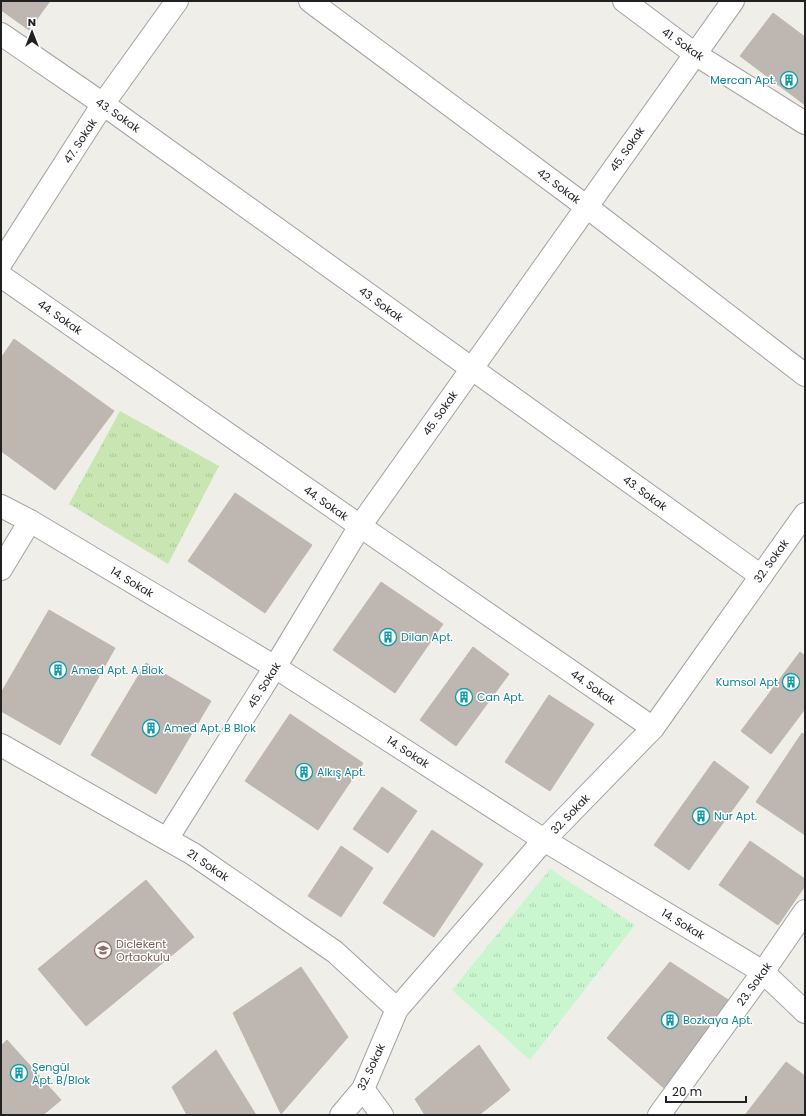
<svg xmlns="http://www.w3.org/2000/svg" width="806" height="1116" font-family="Poppins,sans-serif">
	<style>
		.grass { fill: url(#grass-tufts) }
		.park { fill: url(#park-tufts) }
		.building { fill: #beb7b1; stroke: #c1b6ab }
		.lines { fill: none; stroke-linecap: round; stroke-linejoin: round }
		.minor-casing { stroke: #a2a2a2; stroke-width: 24 }
		.minor { stroke: #fff; stroke-width: 22 }
		.labels { text-anchor: middle; stroke-width: 3; stroke-linejoin: round; paint-order: stroke }
		.street-label { font-size: 11px; fill: #212121; stroke: #fff }
		.culture-label { font-size: 11px; fill: #0d838f; stroke: #fff; text-anchor: start }
		.education-label { font-size: 11px; fill: #785e54; stroke: #fff; text-anchor: start }
	</style>
	<defs>
		<pattern id="grass-tufts" width="24" height="20" patternUnits="userSpaceOnUse"><rect width="24" height="20" fill="#c9e6b2"/><path d="M3 7l-1-3M5 7V3M7 7l1-3M15 17l-1-3M17 17v-4M19 17l1-3" fill="none" stroke="#acc599"/></pattern>
		<pattern id="park-tufts" width="24" height="20" patternUnits="userSpaceOnUse"><rect width="24" height="20" fill="#c9f6cf"/><path d="M3 7l-1-3M5 7V3M7 7l1-3M15 17l-1-3M17 17v-4M19 17l1-3" fill="none" stroke="#acd3b1"/></pattern>
	</defs>
	<rect width="100%" height="100%" fill="#f0eee8"/>
	<path class="grass" d="M 120,411 L 219,466 L 168,564 L 69,504 Z"/>
	<path class="park" d="M 550,869 L 635,925 L 530,1060 L 452,990 Z"/>
	<g class="building">
		<path d="M 1,1 L 50,1 L 29,30 L 1,10 Z"/>
		<path d="M 773,13 L 805,37 L 805,105 L 740,56 Z"/>
		<path d="M 14,339 L 114,411 L 55,490 L 1,451 L 1,358 Z"/>
		<path d="M 235,493 L 312,545 L 265,613 L 188,561 Z"/>
		<path d="M 381,582 L 443,624 L 395,693 L 333,650 Z"/>
		<path d="M 49,610 L 115,648 L 60,745 L 1,711 L 1,693 Z"/>
		<path d="M 473,647 L 509,674 L 456,746 L 420,720 Z"/>
		<path d="M 800,652 L 805,656 L 805,709 L 771,754 L 741,731 Z"/>
		<path d="M 146,663 L 211,701 L 156,794 L 91,755 Z"/>
		<path d="M 549,695 L 594,724 L 550,791 L 505,762 Z"/>
		<path d="M 290,714 L 363,763 L 318,830 L 245,781 Z"/>
		<path d="M 802,733 L 805,735 L 805,835 L 756,802 Z"/>
		<path d="M 714,761 L 749,787 L 689,870 L 654,845 Z"/>
		<path d="M 382,787 L 417,811 L 388,853 L 353,829 Z"/>
		<path d="M 432,830 L 483,864 L 434,937 L 383,903 Z"/>
		<path d="M 750,841 L 805,879 L 805,886 L 778,925 L 719,885 Z"/>
		<path d="M 341,846 L 373,868 L 341,917 L 308,896 Z"/>
		<path d="M 146,880 L 194,937 L 86,1026 L 38,969 Z"/>
		<path d="M 670,962 L 730,1001 L 665,1089 L 607,1038 Z"/>
		<path d="M 301,967 L 348,1037 L 281,1114 L 233,1013 Z"/>
		<path d="M 7,1040 L 61,1100 L 43,1115 L 1,1115 L 1,1046 Z"/>
		<path d="M 479,1045 L 510,1090 L 493,1104 L 482,1090 L 473,1095 L 451,1068 Z"/>
		<path d="M 216,1050 L 256,1115 L 187,1115 L 172,1087 Z"/>
		<path d="M 786,1062 L 805,1076 L 805,1115 L 745,1115 Z"/>
		<path d="M 451,1068 L 473,1095 L 482,1090 L 493,1104 L 479,1115 L 425,1115 L 415,1099 Z"/>
	</g>
	<g class="lines">
		<g class="minor-casing">
			<g id="minor">
				<path d="M 310,1 L 587,207 L 805,375"/>
				<path d="M 624,1 L 695,54 L 805,123"/>
				<path d="M 1,34 L 103,104 L 761,576"/>
				<path d="M 1,263 L 103,104 L 177,1"/>
				<path d="M 1,276 L 360,526 L 653,728"/>
				<path d="M 1,506 L 30,521 L 275,667 L 544,840 L 763,972 L 805,1012"/>
				<path d="M 1,569 L 30,521"/>
				<path d="M 1,745 L 193,854 L 335,952 L 397,1009"/>
				<path d="M 167,839 L 275,667 L 360,526 L 733,1"/>
				<path d="M 363,1089 L 382,1115"/>
				<path d="M 341,1115 L 363,1089 L 397,1009 L 544,840 L 653,728 L 805,514"/>
				<path d="M 659,1115 L 763,972 L 805,911"/>
			</g>
		</g>
		<use href="#minor" class="minor"/>
	</g>
	<defs>
		<g id="building-ring" transform="scale(0.9)"><circle r="9.5" fill="#fff" stroke="#0f9aa8" stroke-width="1.5"/><path d="M-4-6H4V6H1V3H-1V6H-4ZM-2.5-4.3h1.7v1.8h-1.7ZM.8-4.3h1.7v1.8H.8ZM-2.5-1h1.7V.8h-1.7ZM.8-1h1.7V.8H.8Z" fill="#0f9aa8"/></g>
		<g id="school-ring" transform="scale(0.9)"><circle r="9.5" fill="#fff" stroke="#8d6e63" stroke-width="1.5"/><path d="M0-5L7-2L0 1L-7-2ZM-4 1L0 2.5L4 1V4Q0 6-4 4Z" fill="#8d6e63"/></g>
	</defs>
	<g fill-rule="evenodd">
		<use href="#building-ring" x="789" y="80"/>
		<use href="#building-ring" x="388" y="637"/>
		<use href="#building-ring" x="58" y="670"/>
		<use href="#building-ring" x="791" y="682"/>
		<use href="#building-ring" x="464" y="697"/>
		<use href="#building-ring" x="151" y="728"/>
		<use href="#building-ring" x="304" y="772"/>
		<use href="#building-ring" x="701" y="816"/>
		<use href="#school-ring" x="103" y="950"/>
		<use href="#building-ring" x="670" y="1020"/>
		<use href="#building-ring" x="19" y="1073"/>
	</g>
	<g class="labels">
		<g class="street-label">
			<text transform="translate(683 44) rotate(35)" y="4">41. Sokak</text>
			<text transform="translate(118 115) rotate(35)" y="4">43. Sokak</text>
			<text transform="translate(80 141) rotate(-57)" y="4">47. Sokak</text>
			<text transform="translate(627 149) rotate(-55)" y="4">45. Sokak</text>
			<text transform="translate(559 186) rotate(37)" y="4">42. Sokak</text>
			<text transform="translate(381 304) rotate(36)" y="4">43. Sokak</text>
			<text transform="translate(60 317) rotate(35)" y="4">44. Sokak</text>
			<text transform="translate(440 413) rotate(-55)" y="4">45. Sokak</text>
			<text transform="translate(645 493) rotate(36)" y="4">43. Sokak</text>
			<text transform="translate(326 503) rotate(35)" y="4">44. Sokak</text>
			<text transform="translate(771 561) rotate(-54)" y="4">32. Sokak</text>
			<text transform="translate(132 582) rotate(31)" y="4">14. Sokak</text>
			<text transform="translate(264 685) rotate(-58)" y="4">45. Sokak</text>
			<text transform="translate(593 687) rotate(35)" y="4">44. Sokak</text>
			<text transform="translate(408 752) rotate(33)" y="4">14. Sokak</text>
			<text transform="translate(570 814) rotate(-46)" y="4">32. Sokak</text>
			<text transform="translate(208 865) rotate(34)" y="4">21. Sokak</text>
			<text transform="translate(683 924) rotate(31)" y="4">14. Sokak</text>
			<text transform="translate(754 984) rotate(-54)" y="4">23. Sokak</text>
			<text transform="translate(371 1067) rotate(-65)" y="4">32. Sokak</text>
		</g>
		<g class="culture-label">
			<text x="776" y="84" text-anchor="end">Mercan Apt.</text>
			<text x="401" y="641">Dilan Apt.</text>
			<text x="71" y="674">Amed Apt. A Blok</text>
			<text x="778" y="686" text-anchor="end">Kumsol Apt</text>
			<text x="477" y="701">Can Apt.</text>
			<text x="164" y="732">Amed Apt. B Blok</text>
			<text x="317" y="776">Alkış Apt.</text>
			<text x="714" y="820">Nur Apt.</text>
			<text x="683" y="1024">Bozkaya Apt.</text>
			<text x="32" y="1071">Şengül<tspan x="32" dy="13">Apt. B/Blok</tspan></text>
		</g>
		<g class="education-label">
			<text x="116" y="948">Diclekent<tspan x="116" dy="13">Ortaokulu</tspan></text>
		</g>
	</g>
	<rect width="806" height="1116" fill="none" stroke="#212121" stroke-width="4"/>
	<g transform="translate(32 32)" stroke="#ffffff" stroke-width="3" paint-order="stroke">
	<path d="M0-3L7 15L0 10L-7 15Z" fill="#212121"/>
	<text y="-6" font-size="11" font-weight="bold" text-anchor="middle" fill="#212121">N</text>
	</g>
	<path d="M666 1096v6h80v-6" fill="none" stroke="#212121" stroke-width="2"/>
	<text x="672" y="1096" font-size="12" fill="#212121" stroke="#ffffff" stroke-width="3" paint-order="stroke">20 m</text>
</svg>
